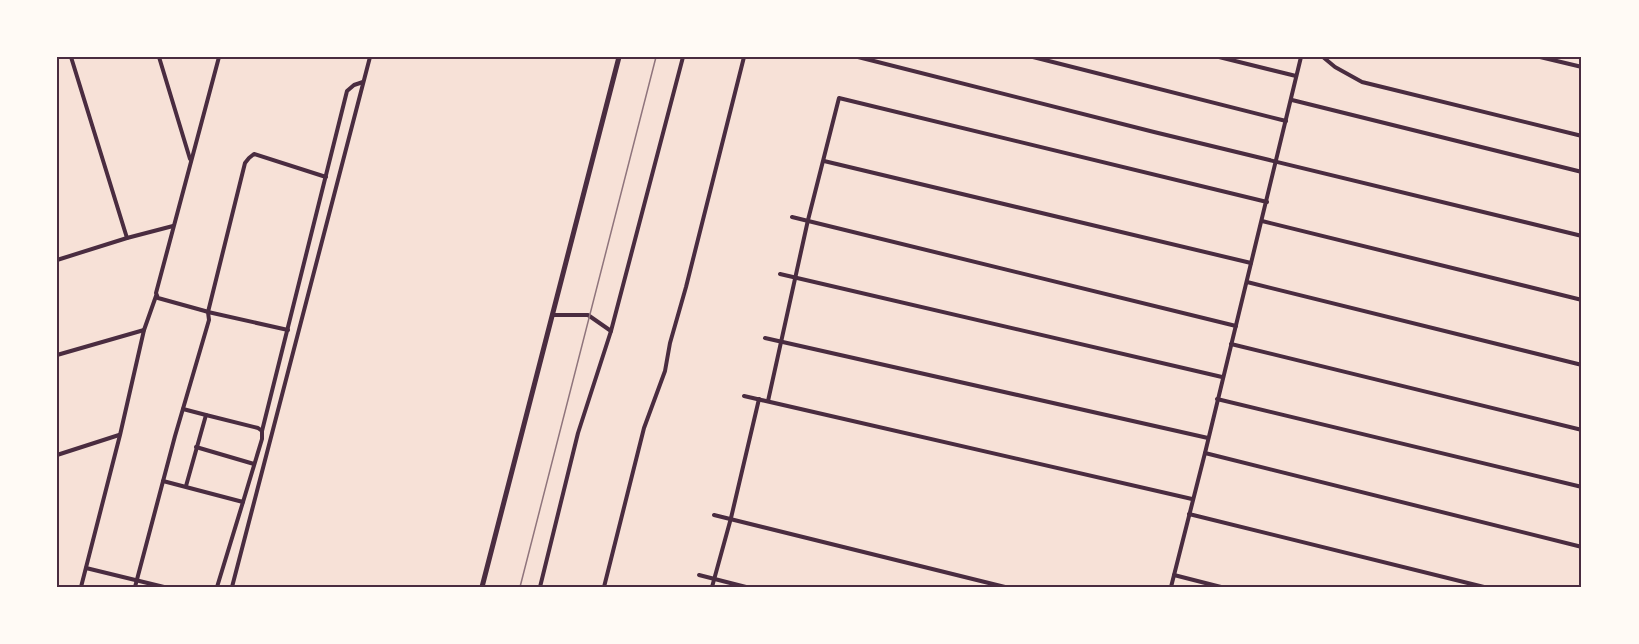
<svg xmlns="http://www.w3.org/2000/svg" width="1639" height="644" font-family="Roboto,sans-serif">
	<style>
		.lines { fill: none; stroke-linecap: round; stroke-linejoin: round }
		.minor { stroke: #4a2c40; stroke-width: 4 }
		.primary { stroke: #4a2c40; stroke-width: 5 }
		.tram { stroke: #8f747c; stroke-width: 1.5 }
		.neatline { fill: none; stroke: #4a2c40; stroke-width: 2 }
	</style>
	<rect width="100%" height="100%" fill="#f7e1d7"/>
	<g class="lines">
		<g class="minor">
			<path d="M 71,57 L 127,238"/>
			<path d="M 159,57 L 190,159"/>
			<path d="M 858,57 L 1154,132 L 1582,236"/>
			<path d="M 1033,57 L 1286,121"/>
			<path d="M 1219,57 L 1296,76"/>
			<path d="M 1323,57 L 1335,67 L 1362,82 L 1582,136"/>
			<path d="M 1540,57 L 1582,67"/>
			<path d="M 1292,100 L 1582,172"/>
			<path d="M 824,161 L 1251,263"/>
			<path d="M 792,217 L 1236,326"/>
			<path d="M 1262,221 L 1582,300"/>
			<path d="M 57,260 L 127,238 L 173,226"/>
			<path d="M 780,274 L 1222,377"/>
			<path d="M 1247,282 L 1582,365"/>
			<path d="M 553,315 L 588,315 L 611,331"/>
			<path d="M 288,330 L 208,312 L 245,163 L 249,158 L 254,154 L 326,177"/>
			<path d="M 765,338 L 1208,438"/>
			<path d="M 1231,344 L 1582,430"/>
			<path d="M 57,355 L 144,330"/>
			<path d="M 744,396 L 1192,499"/>
			<path d="M 1217,399 L 1582,487"/>
			<path d="M 768,401 L 808,220 L 839,98 L 1267,202"/>
			<path d="M 183,409 L 206,415"/>
			<path d="M 262,431 L 347,91 L 354,85 L 363,82"/>
			<path d="M 196,447 L 254,464"/>
			<path d="M 1205,453 L 1582,547"/>
			<path d="M 57,455 L 119,435"/>
			<path d="M 163,481 L 243,502 L 262,439 L 262,431 L 258,428 L 206,415 L 186,486"/>
			<path d="M 1189,514 L 1484,587"/>
			<path d="M 714,515 L 1005,587"/>
			<path d="M 86,568 L 164,587"/>
			<path d="M 699,575 L 746,587"/>
			<path d="M 1174,575 L 1221,587"/>
			<path d="M 81,587 L 120,435 L 144,330 L 156,296"/>
			<path d="M 135,587 L 175,436 L 209,320 L 208,312 L 205,311 L 158,298 L 156,293 L 219,57"/>
			<path d="M 217,587 L 243,502"/>
			<path d="M 232,587 L 370,57"/>
			<path d="M 540,587 L 578,433 L 611,331 L 683,57"/>
			<path d="M 604,587 L 644,428 L 665,371 L 670,343 L 686,287 L 744,57"/>
			<path d="M 712,587 L 731,518 L 759,399"/>
			<path d="M 1171,587 L 1205,453 L 1301,57"/>
		</g>
		<path class="primary" d="M 482,587 L 619,57"/>
		<path class="tram" d="M 520,587 L 656,57"/>
	</g>
	<rect width="1639" height="644" fill="none" stroke="#fffaf5" stroke-width="117"/>
	<rect x="58" y="58" width="1522" height="528" class="neatline"/>
</svg>
